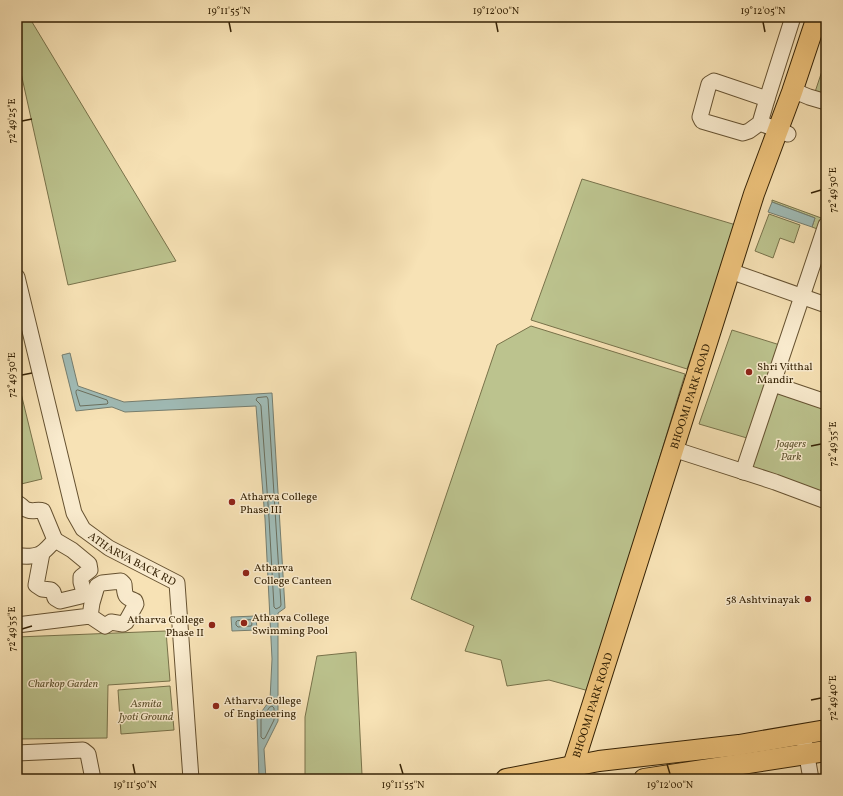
<svg xmlns="http://www.w3.org/2000/svg" width="843" height="796" font-family="Vollkorn,serif">
	<style>
		.green { fill: #bcc38e; stroke: #78724a }
		.water { fill: #a0bcb7; stroke: #757e70 }
		.lines { fill: none; stroke-linecap: round; stroke-linejoin: round }
		.shore { stroke: #6a6f5e; stroke-width: 1 }
		.minor-casing { stroke: #665231; stroke-width: 17 }
		.major-casing { stroke: #352205; stroke-width: 22 }
		.minor { stroke: #faeccf; stroke-width: 15 }
		.major { stroke: #ecc17a; stroke-width: 20 }
		.ticks { fill: none; stroke: #352205; stroke-width: 1.5 }
		.poi-dot { fill: #8f2418; stroke: #faeccf; stroke-width: 1.5 }
		.labels { text-anchor: middle; stroke-width: 3; stroke-linejoin: round; paint-order: stroke }
		.poi-label { font-size: 11px; fill: #352205; stroke: #faeccf; text-anchor: start }
		.street-label { font-size: 11px; fill: #352205; stroke: #faeccf }
		.park-label { font-size: 11px; font-style: italic; fill: #5e522e; stroke: #faeccf }
		.neatline { fill: none; stroke: #352205; stroke-width: 1.5 }
		.ticks-label { font-size: 10px; text-anchor: middle; fill: #352205 }
	</style>
	<rect width="100%" height="100%" fill="#f7e2b5"/>
	<filter id="stains"><feTurbulence type="fractalNoise" baseFrequency=".005" numOctaves="4"/><feColorMatrix values="0 0 0 0 .2 0 0 0 0 .09 0 0 0 0 .02 0 0 0 .5 -.17"/></filter>
	<radialGradient id="worn" r=".72"><stop offset=".6" stop-color="#630" stop-opacity="0"/><stop offset="1" stop-color="#630" stop-opacity=".3"/></radialGradient>
	<g class="green">
		<path d="M 17,17 L 29,17 L 176,261 L 68,285 L 17,55 Z"/>
		<path d="M 826,59 L 826,96 L 815,92 Z"/>
		<path d="M 582,179 L 736,225 L 687,369 L 531,320 Z"/>
		<path d="M 772,200 L 824,219 L 820,230 L 812,227 L 815,218 L 772,202 Z"/>
		<path d="M 769,214 L 800,225 L 794,243 L 780,238 L 773,258 L 755,251 Z"/>
		<path d="M 531,326 L 685,374 L 589,691 L 549,680 L 507,686 L 501,660 L 465,651 L 474,626 L 411,599 L 497,345 Z"/>
		<path d="M 732,330 L 780,345 L 747,438 L 699,424 Z"/>
		<path d="M 775,384 L 826,402 L 826,498 L 746,473 Z"/>
		<path d="M 17,385 L 19,385 L 42,479 L 17,485 Z"/>
		<path d="M 166,631 L 170,681 L 108,685 L 107,738 L 17,739 L 17,637 Z"/>
		<path d="M 356,652 L 362,775 L 305,778 L 305,717 L 317,656 Z"/>
		<path d="M 170,686 L 174,730 L 121,734 L 118,690 Z"/>
	</g>
	<g class="water">
		<path d="M 772,202 L 815,218 L 812,227 L 768,212 Z"/>
		<path d="M 70,353 L 78,386 L 124,402 L 272,393 L 285,608 L 278,613 L 278,721 L 264,749 L 266,779 L 259,779 L 257,718 L 270,700 L 272,659 L 265,519 L 256,406 L 125,412 L 112,407 L 76,411 L 62,355 Z"/>
		<path d="M 256,616 L 257,630 L 232,631 L 231,617 Z"/>
	</g>
	<g class="lines">
		<g class="shore">
			<path d="M 78,390 L 107,400 L 108,403 L 107,404 L 80,406 L 76,393 L 76,391 Z"/>
			<path d="M 267,397 L 268,399 L 281,605 L 280,607 L 276,609 L 274,607 L 269,518 L 261,406 L 260,404 L 256,400 L 257,398 Z"/>
			<path d="M 251,620 L 252,624 L 251,626 L 238,627 L 236,625 L 236,622 L 237,621 Z"/>
			<path d="M 270,707 L 272,706 L 274,708 L 274,720 L 265,738 L 263,739 L 261,737 L 261,720 Z"/>
		</g>
		<g class="minor-casing">
			<g id="minor">
				<path d="M 792,90 L 809,97 L 826,102"/>
				<path d="M 767,99 L 793,17"/>
				<path d="M 760,123 L 767,99 L 714,81 L 709,84 L 700,117 L 702,121 L 743,133 L 749,131 L 760,123 L 788,134"/>
				<path d="M 730,271 L 826,305"/>
				<path id="s1" d="M 17,277 L 74,513 L 83,529 L 109,548 L 177,583 L 191,779"/>
				<path d="M 773,384 L 826,402"/>
				<path d="M 673,449 L 775,482 L 826,501"/>
				<path d="M 743,472 L 826,225"/>
				<path d="M 17,504 L 19,504 C 22,506 25,510 28,510 C 33,512 38,509 43,511 L 55,540 C 51,544 47,549 43,552 C 37,557 24,557 17,555"/>
				<path d="M 42,553 L 36,585 L 42,589 L 51,590 L 53,592 L 55,598 L 60,601 L 81,596 L 84,592 L 81,582 L 81,577 L 90,570 L 89,564 L 72,550 L 55,540"/>
				<path d="M 17,625 L 90,616 L 105,626 L 111,622 L 123,624 L 126,622 L 136,604 L 135,601 C 124,597 125,595 124,584 L 121,581 L 102,583 L 97,586 L 92,603 L 90,616"/>
				<path d="M 805,745 L 811,779"/>
				<path d="M 17,753 L 83,750 L 88,754 L 93,779"/>
			</g>
		</g>
		<g class="major-casing">
			<g id="major">
				<path d="M 506,779 L 599,761 L 739,745 L 826,730"/>
				<path id="s2" d="M 575,779 L 573,766 L 754,194 L 792,92 L 817,17"/>
				<path d="M 644,779 L 826,751"/>
			</g>
		</g>
		<use href="#minor" class="minor"/>
		<use href="#major" class="major"/>
	</g>
	<path class="ticks" d="M 229,22 L 231,32M 496,22 L 498,32M 763,22 L 765,32M 22,121 L 32,119M 811,193 L 821,190M 22,375 L 32,373M 811,446 L 821,444M 22,629 L 32,626M 811,700 L 821,698M 133,764 L 135,774M 400,764 L 403,774M 667,764 L 670,774"/>
	<g class="poi-dot">
		<circle cx="749" cy="372" r="4"/>
		<circle cx="232" cy="502" r="4"/>
		<circle cx="246" cy="573" r="4"/>
		<circle cx="808" cy="599" r="4"/>
		<circle cx="244" cy="623" r="4"/>
		<circle cx="212" cy="625" r="4"/>
		<circle cx="216" cy="706" r="4"/>
	</g>
	<g class="labels">
		<g class="poi-label">
			<text x="757" y="370">Shri Vitthal<tspan x="757" dy="13">Mandir</tspan></text>
			<text x="240" y="500">Atharva College<tspan x="240" dy="13">Phase III</tspan></text>
			<text x="254" y="571">Atharva<tspan x="254" dy="13">College Canteen</tspan></text>
			<text x="800" y="603" text-anchor="end">58 Ashtvinayak</text>
			<text x="252" y="621">Atharva College<tspan x="252" dy="13">Swimming Pool</tspan></text>
			<text x="204" y="623" text-anchor="end">Atharva College<tspan x="204" dy="13">Phase II</tspan></text>
			<text x="224" y="704">Atharva College<tspan x="224" dy="13">of Engineering</tspan></text>
		</g>
		<g class="street-label">
			<text dy="4" stroke="none"><textPath href="#s2" startOffset="401">BHOOMI PARK ROAD</textPath></text>
			<text dy="4" stroke="none"><textPath href="#s1" startOffset="319">ATHARVA BACK RD</textPath></text>
			<text dy="4" stroke="none"><textPath href="#s2" startOffset="77">BHOOMI PARK ROAD</textPath></text>
		</g>
		<g class="park-label">
			<text x="791" y="447">Joggers<tspan x="791" dy="13">Park</tspan></text>
			<text x="63" y="687">Charkop Garden</text>
			<text x="146" y="707">Asmita<tspan x="146" dy="13">Jyoti Ground</tspan></text>
		</g>
	</g>
	<rect width="843" height="796" fill="none" stroke="#f7e2b5" stroke-width="44"/>
	<rect x="22" y="22" width="799" height="752" class="neatline"/>
	<g class="ticks-label">
		<text x="229" y="14">19°11'55"N</text>
		<text x="496" y="14">19°12'00"N</text>
		<text x="763" y="14">19°12'05"N</text>
		<text transform="translate(11 121) rotate(-90)" y="4">72°49'25"E</text>
		<text transform="translate(832 190) rotate(-90)" y="4">72°49'30"E</text>
		<text transform="translate(11 375) rotate(-90)" y="4">72°49'30"E</text>
		<text transform="translate(832 444) rotate(-90)" y="4">72°49'35"E</text>
		<text transform="translate(11 629) rotate(-90)" y="4">72°49'35"E</text>
		<text transform="translate(832 698) rotate(-90)" y="4">72°49'40"E</text>
		<text x="135" y="788">19°11'50"N</text>
		<text x="403" y="788">19°11'55"N</text>
		<text x="670" y="788">19°12'00"N</text>
	</g>
	<rect width="100%" height="100%" filter="url(#stains)"/>
	<rect width="100%" height="100%" fill="url(#worn)"/>
</svg>
